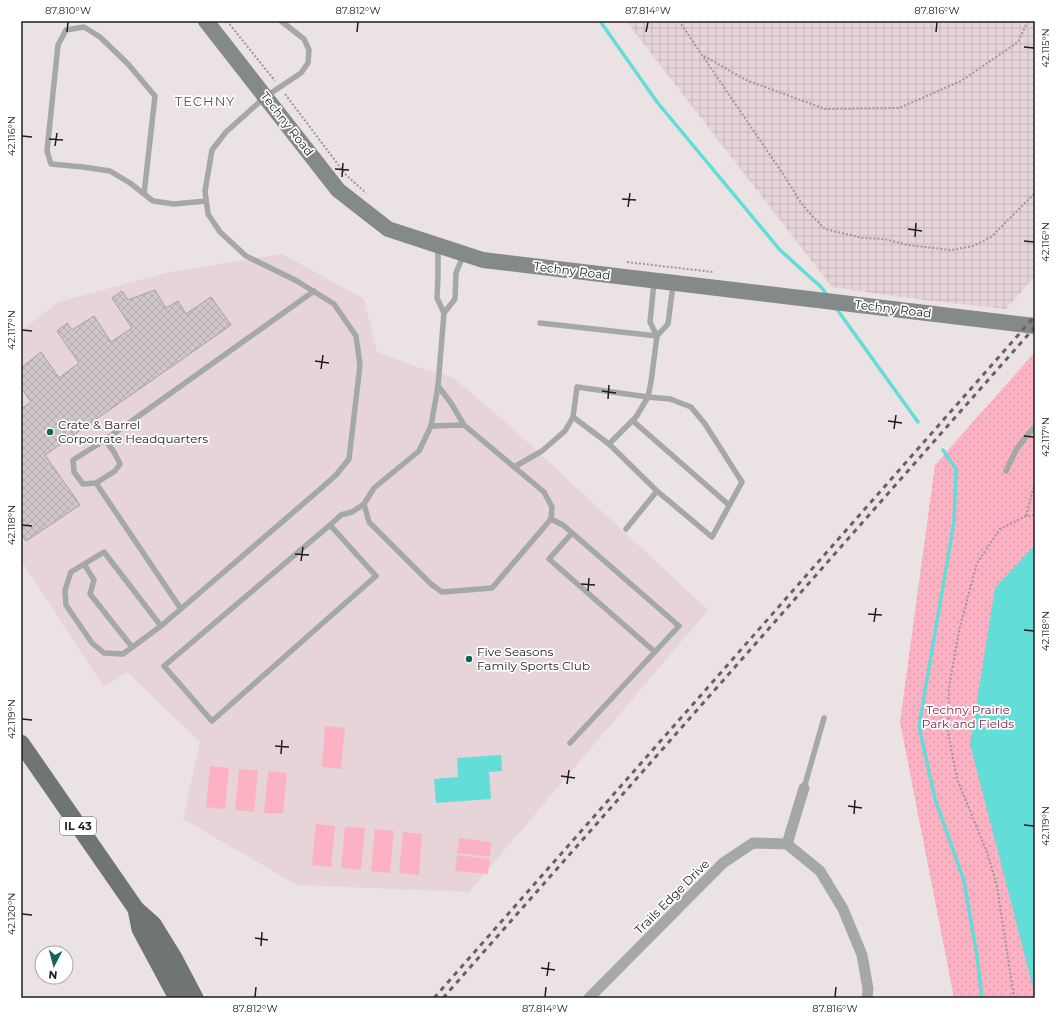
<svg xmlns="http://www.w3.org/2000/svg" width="1056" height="1019" font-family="Montserrat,sans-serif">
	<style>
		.built { fill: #e6d4d8 }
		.industrial { fill: url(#industrial-grid) }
		.grass { fill: url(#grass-dots) }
		.pitch { fill: #fcb2c3 }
		.water { fill: #62ddd8 }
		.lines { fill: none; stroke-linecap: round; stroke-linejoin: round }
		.stream { stroke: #62ddd8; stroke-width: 3.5 }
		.building { fill: url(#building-cross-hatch); stroke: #a89fa1 }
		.path { stroke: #9d9798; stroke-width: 2; stroke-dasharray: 2 2; stroke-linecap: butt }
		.service { stroke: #a4a8a7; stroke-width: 5.5 }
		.minor { stroke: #a4a8a7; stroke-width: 11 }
		.secondary { stroke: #848a8a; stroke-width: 16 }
		.primary { stroke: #6e7574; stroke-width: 17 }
		.rail { stroke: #676263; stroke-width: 3; stroke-dasharray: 5 5; stroke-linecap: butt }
		.ticks { fill: none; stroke: #201d1e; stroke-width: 1.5 }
		.poi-dot { fill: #136360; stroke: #fff; stroke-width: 1.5 }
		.labels { text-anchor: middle; stroke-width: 3.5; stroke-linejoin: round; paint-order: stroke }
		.shield { fill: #fff; stroke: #636162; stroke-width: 1 }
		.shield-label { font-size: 11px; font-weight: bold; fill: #201d1e }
		.street-label { font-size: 12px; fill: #201d1e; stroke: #fff }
		.poi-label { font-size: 12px; fill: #201d1e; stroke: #fff; text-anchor: start }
		.park-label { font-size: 12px; fill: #8a2346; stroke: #fff }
		.neighbourhood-label { font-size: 13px; letter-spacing: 1px; fill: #5c5456; stroke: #fff }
		.neatline { fill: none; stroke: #201d1e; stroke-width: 1.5 }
		.ticks-label { font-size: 10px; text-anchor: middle; fill: #201d1e }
	</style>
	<defs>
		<pattern id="industrial-grid" width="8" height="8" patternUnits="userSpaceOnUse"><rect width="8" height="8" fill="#e6d4d8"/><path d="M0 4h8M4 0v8" fill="none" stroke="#c5b6b9"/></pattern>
		<pattern id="grass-dots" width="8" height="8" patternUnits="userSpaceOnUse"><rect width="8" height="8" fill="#fcb2c3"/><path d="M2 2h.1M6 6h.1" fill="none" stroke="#d899a7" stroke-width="1.8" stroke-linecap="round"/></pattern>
		<pattern id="building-cross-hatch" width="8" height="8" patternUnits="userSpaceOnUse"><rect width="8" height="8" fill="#d0c7c8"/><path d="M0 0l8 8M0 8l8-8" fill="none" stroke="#b2aaab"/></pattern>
	</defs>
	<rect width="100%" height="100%" fill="#ebe2e4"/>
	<path class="built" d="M 282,254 L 364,299 L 377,352 L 423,369 L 452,377 L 507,423 L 708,610 L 469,892 L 297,885 L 183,819 L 200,742 L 127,672 L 104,687 L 21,560 L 21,331 L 58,302 L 170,272 Z"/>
	<path class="industrial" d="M 626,21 L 1035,21 L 1035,276 L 1006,309 L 924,300 L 832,287 Z"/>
	<path class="grass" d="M 1035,352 L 1035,998 L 954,998 L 900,722 L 935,465 Z"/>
	<g class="pitch">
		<path d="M 325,726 L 345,728 L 341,769 L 322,767 Z"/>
		<path d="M 210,766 L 229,768 L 225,809 L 206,807 Z"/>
		<path d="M 239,769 L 258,770 L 254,812 L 235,810 Z"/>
		<path d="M 268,771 L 287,773 L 283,814 L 264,813 Z"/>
		<path d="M 316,824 L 335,826 L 331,867 L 312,865 Z"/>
		<path d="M 345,827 L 365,828 L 361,870 L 341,868 Z"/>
		<path d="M 375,829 L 394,831 L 390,873 L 371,871 Z"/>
		<path d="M 403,832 L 422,834 L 419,875 L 399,873 Z"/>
		<path d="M 459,838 L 491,842 L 490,857 L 457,853 Z"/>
		<path d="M 457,855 L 490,859 L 488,874 L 455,871 Z"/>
	</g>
	<g class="water">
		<path d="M 1035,545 L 1035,995 L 970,744 L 995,588 Z"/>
		<path d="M 501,755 L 502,771 L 489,772 L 491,799 L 436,803 L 434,779 L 458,777 L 457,758 Z"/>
	</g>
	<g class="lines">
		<g class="stream">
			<path d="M 600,21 L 657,102 L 780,250 L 821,287 L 828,296"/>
			<path d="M 836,308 L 918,422"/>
			<path d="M 943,450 L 956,469 L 954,522 L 919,726 L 935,799 L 964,881 L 977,956 L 982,998"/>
		</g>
	</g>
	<path class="building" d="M 155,290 L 166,308 L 178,301 L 186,314 L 211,297 L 231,325 L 45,455 L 80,505 L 26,541 L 21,534 L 21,409 L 31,402 L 21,387 L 21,368 L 41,352 L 59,378 L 79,363 L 57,331 L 67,323 L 72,330 L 94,316 L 111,342 L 132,328 L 112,298 L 122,291 L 128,300 Z"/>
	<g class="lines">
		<g class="path">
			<path d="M 227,21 L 275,81"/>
			<path d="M 679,21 L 787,180 L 801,203 L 814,218 L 825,229 L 863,238 L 884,239 L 908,245 L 951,250 L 973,246 L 991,237 L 1035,193"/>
			<path d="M 704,56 L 746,80 L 825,109 L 899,108 L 961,81 L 1018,42 L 1028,21"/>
			<path d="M 285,94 L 346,175 L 366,193"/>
			<path d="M 627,262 L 713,272"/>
			<path d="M 1026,516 L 1035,482"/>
			<path d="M 1014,998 L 997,886 L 987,852 L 957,779 L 948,732 L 949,687 L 960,626 L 977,563 L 1000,529 L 1026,516 L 1035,515"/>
		</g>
		<g class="service">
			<path d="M 144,194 L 155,96 L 128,64 L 100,37 L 84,27 L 66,30 L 58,45 L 47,151 L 51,164 L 83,167 L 110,171 L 130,183 L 153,201 L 174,204 L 206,201"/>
			<path d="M 438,247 L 438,277 L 437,298 L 444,313 L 455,299 L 456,273 L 463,256"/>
			<path d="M 444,313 L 438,386 L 431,426 L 419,451 L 374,488 L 364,504 L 369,522 L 431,584 L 442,592 L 492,588 L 551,519 L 552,507 L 544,492 L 464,425"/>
			<path d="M 540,323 L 657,336"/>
			<path d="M 657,336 L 668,324 L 673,285"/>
			<path d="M 633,421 L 729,505"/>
			<path d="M 431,426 L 464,425 L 451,403 L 438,386"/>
			<path d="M 105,440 L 314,291"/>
			<path d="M 105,440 L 114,452 L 120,464 L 115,471 L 96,483 L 83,484 L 74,472 L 73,460 Z"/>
			<path d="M 609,444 L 636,417 L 648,397 L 651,382 L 657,336 L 650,322 L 654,282"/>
			<path d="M 514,467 L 542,451 L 565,431 L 573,417"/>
			<path d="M 1006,471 L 1016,450 L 1028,434 L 1035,427"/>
			<path d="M 96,483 L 181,609"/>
			<path d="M 551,519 L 563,525 L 679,626 L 570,743"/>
			<path d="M 330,525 L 376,576 L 212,721 L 164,666 L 330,525 L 341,515 L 352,512 L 364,504"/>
			<path d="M 626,529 L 657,491 L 712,537 L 742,482 L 705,424 L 691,407 L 670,399 L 648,397 L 577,387 L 573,417 L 609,444 L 657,491"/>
			<path d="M 572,533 L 549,559 L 655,652"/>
			<path d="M 84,564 L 94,580 L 90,594 L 132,647"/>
			<path d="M 161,626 L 104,552 L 71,572 L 65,590 L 66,605 L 92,643 L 104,653 L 123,654 L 161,626 L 318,491 L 336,475 L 349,459 L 360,365 L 356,336 L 334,304 L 297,281 L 246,256 L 220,232 L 208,214 L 205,191 L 212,150 L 226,132 L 265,97 L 301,73 L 308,63 L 309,50 L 304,39 L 281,21"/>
			<path d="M 804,788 L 824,718"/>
		</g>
		<g class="minor">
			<path d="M 787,844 L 804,788"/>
			<path d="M 589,998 L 723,863 L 753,843 L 787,844 L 820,871 L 843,909 L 862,955 L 868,989 L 867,998"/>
		</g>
		<path class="secondary" d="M 206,21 L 338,190 L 388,229 L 483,260 L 1035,326"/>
		<g class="primary">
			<path d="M 21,743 L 136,909 L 153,924 L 174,958 L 195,998"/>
			<path d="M 136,909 L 140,929 L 177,998"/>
		</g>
		<g class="rail">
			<path d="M 434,998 L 1035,316"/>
			<path d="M 443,998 L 1035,327"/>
		</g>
	</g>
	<path class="ticks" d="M 67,32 L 68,22M 357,32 L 358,22M 646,32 L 648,22M 936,32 L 937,22M 1024,47 L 1034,48M 22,136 L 32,137M 49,139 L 63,140M 55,146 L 57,133M 335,169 L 349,170M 342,177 L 343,163M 622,199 L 636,200M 628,207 L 630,193M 908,229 L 922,231M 915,237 L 916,223M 1024,241 L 1034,242M 22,330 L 32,331M 315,361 L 329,363M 321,369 L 323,355M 602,391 L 616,393M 608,399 L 609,385M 888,421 L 902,423M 894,429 L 896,415M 1024,436 L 1034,437M 22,525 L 32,526M 295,554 L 309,555M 301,561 L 303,547M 581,584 L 595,585M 588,591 L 589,578M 868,614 L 882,615M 874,622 L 876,608M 1024,630 L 1034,631M 22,719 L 32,720M 275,746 L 289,747M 281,754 L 282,740M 561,776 L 575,778M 567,784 L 569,770M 848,806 L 862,808M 854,814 L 855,800M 1024,825 L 1034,826M 22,914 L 32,915M 255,938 L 268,940M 261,946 L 262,932M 541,968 L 555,970M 547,976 L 549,962M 255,997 L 256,987M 545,997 L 546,987M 835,997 L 836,987"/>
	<g class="poi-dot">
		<circle cx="50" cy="432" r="4"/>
		<circle cx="469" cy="659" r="4"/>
	</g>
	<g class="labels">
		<rect class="shield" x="60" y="817" width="36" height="18" rx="3"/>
		<g class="shield-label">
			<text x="78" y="830">IL 43</text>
		</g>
		<g class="street-label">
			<text transform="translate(287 124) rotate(52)" y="4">Techny Road</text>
			<text transform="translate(572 271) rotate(7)" y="4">Techny Road</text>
			<text transform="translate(893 309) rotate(7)" y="4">Techny Road</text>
			<text transform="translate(672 897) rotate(-45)" y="4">Trails Edge Drive</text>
		</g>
		<g class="poi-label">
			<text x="58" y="429">Crate &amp; Barrel<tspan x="58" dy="14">Corporrate Headquarters</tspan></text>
			<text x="477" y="656">Five Seasons<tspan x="477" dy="14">Family Sports Club</tspan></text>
		</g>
		<g class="park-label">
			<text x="968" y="714">Techny Prairie<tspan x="968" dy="14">Park and Fields</tspan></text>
		</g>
		<g class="neighbourhood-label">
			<text x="205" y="106">TECHNY</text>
		</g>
	</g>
	<rect width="1056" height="1019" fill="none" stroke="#ffffff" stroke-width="44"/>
	<g transform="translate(54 965) rotate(186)"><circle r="19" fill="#ffffff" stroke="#a6a5a5"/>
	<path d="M0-3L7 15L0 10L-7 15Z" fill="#136360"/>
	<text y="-6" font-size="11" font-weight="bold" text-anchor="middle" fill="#201d1e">N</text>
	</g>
	<rect x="22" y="22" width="1012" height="975" class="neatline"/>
	<g class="ticks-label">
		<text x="68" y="14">87.810°W</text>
		<text x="358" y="14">87.812°W</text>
		<text x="648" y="14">87.814°W</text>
		<text x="937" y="14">87.816°W</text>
		<text transform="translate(1045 48) rotate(-90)" y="4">42.115°N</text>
		<text transform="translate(11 136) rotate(-90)" y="4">42.116°N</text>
		<text transform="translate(1045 242) rotate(-90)" y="4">42.116°N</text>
		<text transform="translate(11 330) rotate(-90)" y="4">42.117°N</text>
		<text transform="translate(1045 437) rotate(-90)" y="4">42.117°N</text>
		<text transform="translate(11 525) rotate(-90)" y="4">42.118°N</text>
		<text transform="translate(1045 631) rotate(-90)" y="4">42.118°N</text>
		<text transform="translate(11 719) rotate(-90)" y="4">42.119°N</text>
		<text transform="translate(1045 826) rotate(-90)" y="4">42.119°N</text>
		<text transform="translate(11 914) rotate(-90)" y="4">42.120°N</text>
		<text x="255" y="1012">87.812°W</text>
		<text x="545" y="1012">87.814°W</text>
		<text x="835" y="1012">87.816°W</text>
	</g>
</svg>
